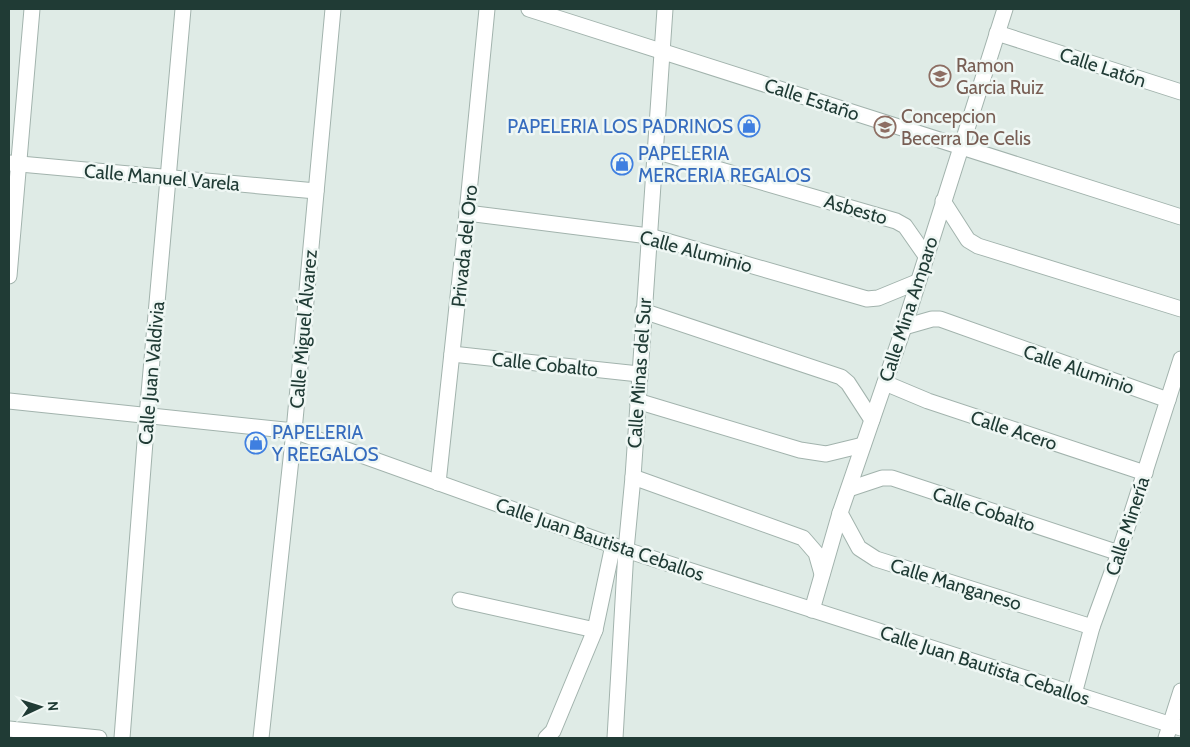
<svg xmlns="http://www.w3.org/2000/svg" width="1190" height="747" font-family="Cabin,sans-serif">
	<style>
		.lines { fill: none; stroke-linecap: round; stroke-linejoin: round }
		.minor-casing { stroke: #a2b3ad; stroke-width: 17 }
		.minor { stroke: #fff; stroke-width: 15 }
		.labels { text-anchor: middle; stroke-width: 5; stroke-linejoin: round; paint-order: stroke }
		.education-label { font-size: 19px; fill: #785e54; stroke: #eff7f4; text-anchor: start }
		.street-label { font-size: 19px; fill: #203b35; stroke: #eff7f4 }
		.shop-label { font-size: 19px; fill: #366cbe; stroke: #eff7f4; text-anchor: start }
	</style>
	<rect width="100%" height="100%" fill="#dfebe6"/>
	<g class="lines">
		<g class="minor-casing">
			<g id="minor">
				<path d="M 529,9 L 1181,217"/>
				<path d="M 997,33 L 1181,92"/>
				<path d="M 655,151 L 896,221 L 905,226 L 926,256"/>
				<path d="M 9,163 L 316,191"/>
				<path d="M 943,201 L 968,240 L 978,246 L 1181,309"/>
				<path d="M 467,213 L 649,236 L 867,299 L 878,298 L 917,282"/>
				<path d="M 9,276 L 32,9"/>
				<path d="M 643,311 L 841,377 L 848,383 L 872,420"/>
				<path d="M 904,327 L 932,319 L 940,319 L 1168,400"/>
				<path d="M 452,354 L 639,374"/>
				<path d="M 885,383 L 928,401 L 1145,473"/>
				<path d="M 9,401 L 294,431 L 626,550 L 1181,728"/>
				<path d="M 637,401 L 800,450 L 826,454 L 863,445"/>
				<path d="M 633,477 L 803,538 L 816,553 L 822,574"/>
				<path d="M 438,483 L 467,213 L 487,9"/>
				<path d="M 849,489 L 882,478 L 892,478 L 1119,553"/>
				<path d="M 840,513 L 859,548 L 876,559 L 1092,627"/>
				<path d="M 460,600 L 595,630"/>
				<path d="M 812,610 L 840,513 L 904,327 L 1005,9"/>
				<path d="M 1074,694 L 1092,627 L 1119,553 L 1181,359"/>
				<path d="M 9,729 L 99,738"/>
				<path d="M 122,738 L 147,416 L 183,9"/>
				<path d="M 261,738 L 294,431 L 333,9"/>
				<path d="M 546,738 L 553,731 L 595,630 L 613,545"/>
				<path d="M 615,738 L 626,550 L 633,477 L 665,9"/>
				<path d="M 1166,738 L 1181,691"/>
			</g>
		</g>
		<use href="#minor" class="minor"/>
	</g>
	<defs>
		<g id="school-ring" transform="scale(1.125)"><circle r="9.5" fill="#eff7f4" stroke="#8d6e63" stroke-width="1.5"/><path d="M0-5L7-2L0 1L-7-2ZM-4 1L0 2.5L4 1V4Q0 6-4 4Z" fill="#8d6e63"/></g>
		<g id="shop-ring" transform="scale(1.125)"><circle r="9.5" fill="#eff7f4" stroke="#3f7fe0" stroke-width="1.5"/><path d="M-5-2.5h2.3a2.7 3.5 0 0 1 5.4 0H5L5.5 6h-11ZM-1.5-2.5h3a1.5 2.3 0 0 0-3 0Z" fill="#3f7fe0"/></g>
	</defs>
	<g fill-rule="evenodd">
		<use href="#school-ring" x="940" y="76"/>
		<use href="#shop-ring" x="749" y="126"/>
		<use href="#school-ring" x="885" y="127"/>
		<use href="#shop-ring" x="622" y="164"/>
		<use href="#shop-ring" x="256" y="443"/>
	</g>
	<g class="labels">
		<g class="education-label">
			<text x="956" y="72">Ramon<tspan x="956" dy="22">Garcia Ruiz</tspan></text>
			<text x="901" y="123">Concepcion<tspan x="901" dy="22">Becerra De Celis</tspan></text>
		</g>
		<g class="street-label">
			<text transform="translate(1103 67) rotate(18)" y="7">Calle Latón</text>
			<text transform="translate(812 99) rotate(18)" y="7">Calle Estaño</text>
			<text transform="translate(162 177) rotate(5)" y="7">Calle Manuel Varela</text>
			<text transform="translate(856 209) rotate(16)" y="7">Asbesto</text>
			<text transform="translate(464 246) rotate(-84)" y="7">Privada del Oro</text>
			<text transform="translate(696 251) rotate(15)" y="7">Calle Aluminio</text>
			<text transform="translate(908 309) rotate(-72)" y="7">Calle Mina Amparo</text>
			<text transform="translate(303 329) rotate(-85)" y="7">Calle Miguel Álvarez</text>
			<text transform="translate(545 364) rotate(6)" y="7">Calle Cobalto</text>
			<text transform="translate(1079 369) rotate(19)" y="7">Calle Aluminio</text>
			<text transform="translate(151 373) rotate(-85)" y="7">Calle Juan Valdivia</text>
			<text transform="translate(639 373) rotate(-86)" y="7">Calle Minas del Sur</text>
			<text transform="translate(1014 430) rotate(18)" y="7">Calle Acero</text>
			<text transform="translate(984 509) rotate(18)" y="7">Calle Cobalto</text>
			<text transform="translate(1127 526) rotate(-72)" y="7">Calle Minería</text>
			<text transform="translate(600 539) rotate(19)" y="7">Calle Juan Bautista Ceballos</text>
			<text transform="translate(956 584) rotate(17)" y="7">Calle Manganeso</text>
			<text transform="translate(985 665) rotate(18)" y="7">Calle Juan Bautista Ceballos</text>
		</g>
		<g class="shop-label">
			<text x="733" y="133" text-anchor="end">PAPELERIA LOS PADRINOS</text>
			<text x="638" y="160">PAPELERIA<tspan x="638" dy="22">MERCERIA REGALOS</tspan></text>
			<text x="272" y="439">PAPELERIA<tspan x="272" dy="22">Y REEGALOS</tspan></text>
		</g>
	</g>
	<rect width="1190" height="747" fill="none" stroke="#203b35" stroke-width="20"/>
	<g transform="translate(40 707) rotate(86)" stroke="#eff7f4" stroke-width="4" paint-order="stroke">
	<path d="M0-4L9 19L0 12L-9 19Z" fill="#203b35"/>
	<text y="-8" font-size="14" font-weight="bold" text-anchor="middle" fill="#203b35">N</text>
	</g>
</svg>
